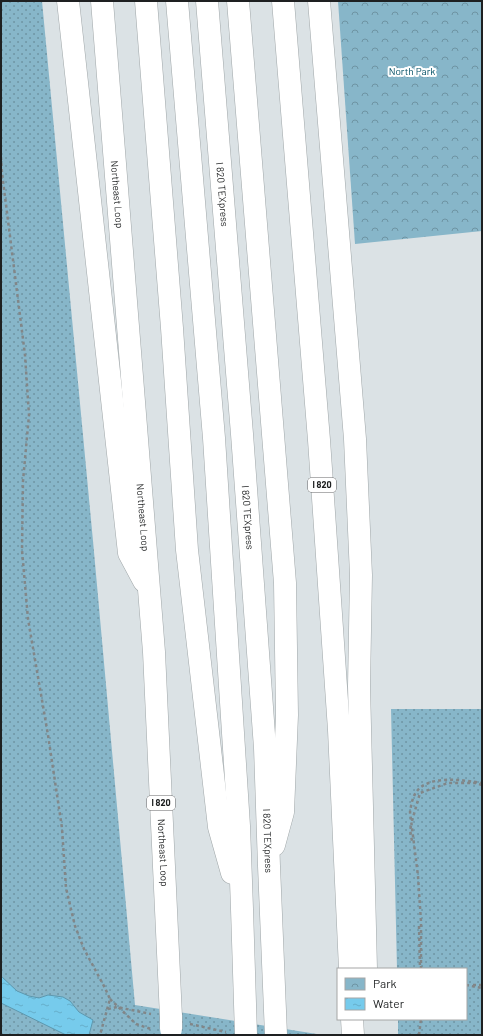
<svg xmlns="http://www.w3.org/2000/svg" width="483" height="1036" font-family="Barlow,sans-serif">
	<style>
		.grass { fill: url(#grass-dots) }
		.park { fill: url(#park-crowns) }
		.water { fill: url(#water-ripples); stroke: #5c98af }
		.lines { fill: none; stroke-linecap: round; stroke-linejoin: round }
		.highway-casing { stroke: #9fa6a8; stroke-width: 23 }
		.path { stroke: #818688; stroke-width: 2.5; stroke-dasharray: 3 3; stroke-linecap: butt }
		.highway { stroke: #fff; stroke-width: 22 }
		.highway-bridge-casing { stroke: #9fa6a8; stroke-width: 23; stroke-linecap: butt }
		.highway-bridge { stroke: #fff; stroke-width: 22 }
		.labels { text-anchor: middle; stroke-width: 4; stroke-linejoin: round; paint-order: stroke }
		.shield { fill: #fff; stroke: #626364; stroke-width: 1 }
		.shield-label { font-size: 9px; font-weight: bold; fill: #1e2021 }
		.park-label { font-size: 10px; fill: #004f65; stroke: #fff }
		.street-label { font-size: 10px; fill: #1e2021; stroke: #fff }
	</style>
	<defs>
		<pattern id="grass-dots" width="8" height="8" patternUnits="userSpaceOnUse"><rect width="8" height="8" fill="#87b6c9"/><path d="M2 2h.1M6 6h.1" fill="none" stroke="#6e94a3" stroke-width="1.8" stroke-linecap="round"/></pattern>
		<pattern id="park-crowns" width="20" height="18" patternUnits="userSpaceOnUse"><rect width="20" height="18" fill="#87b6c9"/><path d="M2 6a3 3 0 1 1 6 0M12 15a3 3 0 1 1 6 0" fill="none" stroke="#6e94a3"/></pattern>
		<pattern id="water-ripples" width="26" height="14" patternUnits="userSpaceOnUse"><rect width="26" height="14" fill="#76cbec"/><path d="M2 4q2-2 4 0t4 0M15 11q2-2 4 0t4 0" fill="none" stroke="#66aeca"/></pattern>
	</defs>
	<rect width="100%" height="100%" fill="#dbe2e5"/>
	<g class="grass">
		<path d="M 1,1 L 42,1 L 93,541 L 135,1005 L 323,1035 L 1,1035 Z"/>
		<path d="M 391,709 L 482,709 L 482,1035 L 398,1035 L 398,1019 L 466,1019 L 466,969 L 397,969 Z"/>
	</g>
	<path class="park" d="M 338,1 L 482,1 L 482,231 L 355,244 Z"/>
	<path class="water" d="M 1,976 L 17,991 L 29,996 L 39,998 L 48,995 L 63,997 L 70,1001 L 79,1012 L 93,1020 L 89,1035 L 66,1035 L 1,1003 Z"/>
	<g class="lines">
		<g class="highway-casing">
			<g id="highway">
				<path d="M 68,1 L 129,553 L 144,581"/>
				<path id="s1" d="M 102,1 L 154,652 L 171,1017"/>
				<path d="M 146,1 L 172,328 L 187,550 L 219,827 L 232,873"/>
				<path d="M 177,1 L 214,438 L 239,826 L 242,909 L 246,1035"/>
				<path id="s2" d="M 207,1 L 242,434 L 265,748 L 269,866 L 276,1035"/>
				<path d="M 238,1 L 285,583 L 287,715 L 283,812 L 274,845"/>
				<path d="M 283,1 L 319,440 L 339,730 L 350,969"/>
				<path d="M 319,1 L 355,439 L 361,575 L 359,686 L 366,969"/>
				<path d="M 352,1019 L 353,1035"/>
			</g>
		</g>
		<g class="path">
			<path d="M 1,157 L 2,173 L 25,355 L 29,415 L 23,481 L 22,550 L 28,619 L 48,735 L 62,828 L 66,888 L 75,926 L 84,949 L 105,988 L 110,999 L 100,1035"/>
			<path d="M 412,821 L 420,793 L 448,783 L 475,783 L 482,785"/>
			<path d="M 411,826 L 410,830 L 412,841"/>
			<path d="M 419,926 L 420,969"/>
			<path d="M 421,969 L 421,922 L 418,876 L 410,812 C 411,806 412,799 415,794 C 426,774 463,780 482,783"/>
			<path d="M 466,985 L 482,988"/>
			<path d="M 473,985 L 482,985"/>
			<path d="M 110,999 L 136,1024 L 151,1029"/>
			<path d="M 108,1009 L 117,1007 L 151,1014"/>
			<path d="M 190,1024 L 226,1032"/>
			<path d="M 419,1035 L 421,1019"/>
		</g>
		<use href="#highway" class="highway"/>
		<g class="highway-bridge-casing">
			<path id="highway-bridge" d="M 171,1029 L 171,1017"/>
		</g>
		<use href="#highway-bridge" class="highway-bridge"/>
	</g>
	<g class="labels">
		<g class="shield">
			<rect x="308" y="478" width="28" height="14" rx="3"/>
			<rect x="147" y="796" width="28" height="14" rx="3"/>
		</g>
		<g class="shield-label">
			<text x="322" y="488">I 820</text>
			<text x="161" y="806">I 820</text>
		</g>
		<g class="park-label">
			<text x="412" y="75">North Park</text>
		</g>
		<g class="street-label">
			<text dy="4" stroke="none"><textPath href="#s1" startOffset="194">Northeast Loop</textPath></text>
			<text dy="4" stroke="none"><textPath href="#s2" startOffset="194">I 820 TEXpress</textPath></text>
			<text dy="4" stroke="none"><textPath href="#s1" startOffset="518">Northeast Loop</textPath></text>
			<text dy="4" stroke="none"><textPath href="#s2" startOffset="518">I 820 TEXpress</textPath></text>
			<text dy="4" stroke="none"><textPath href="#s2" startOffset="842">I 820 TEXpress</textPath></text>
			<text dy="4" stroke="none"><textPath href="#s1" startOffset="854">Northeast Loop</textPath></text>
		</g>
	</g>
	<rect width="483" height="1036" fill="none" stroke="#1e2021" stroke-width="4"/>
	<rect x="337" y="968" width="130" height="52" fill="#ffffff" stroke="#a5a6a6"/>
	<rect x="345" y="978" width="20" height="12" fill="url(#park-crowns)" stroke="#a5a6a6"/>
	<text x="373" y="988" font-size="12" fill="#1e2021">Park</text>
	<rect x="345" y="998" width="20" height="12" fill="url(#water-ripples)" stroke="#a5a6a6"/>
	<text x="373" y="1008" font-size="12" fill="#1e2021">Water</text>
</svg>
